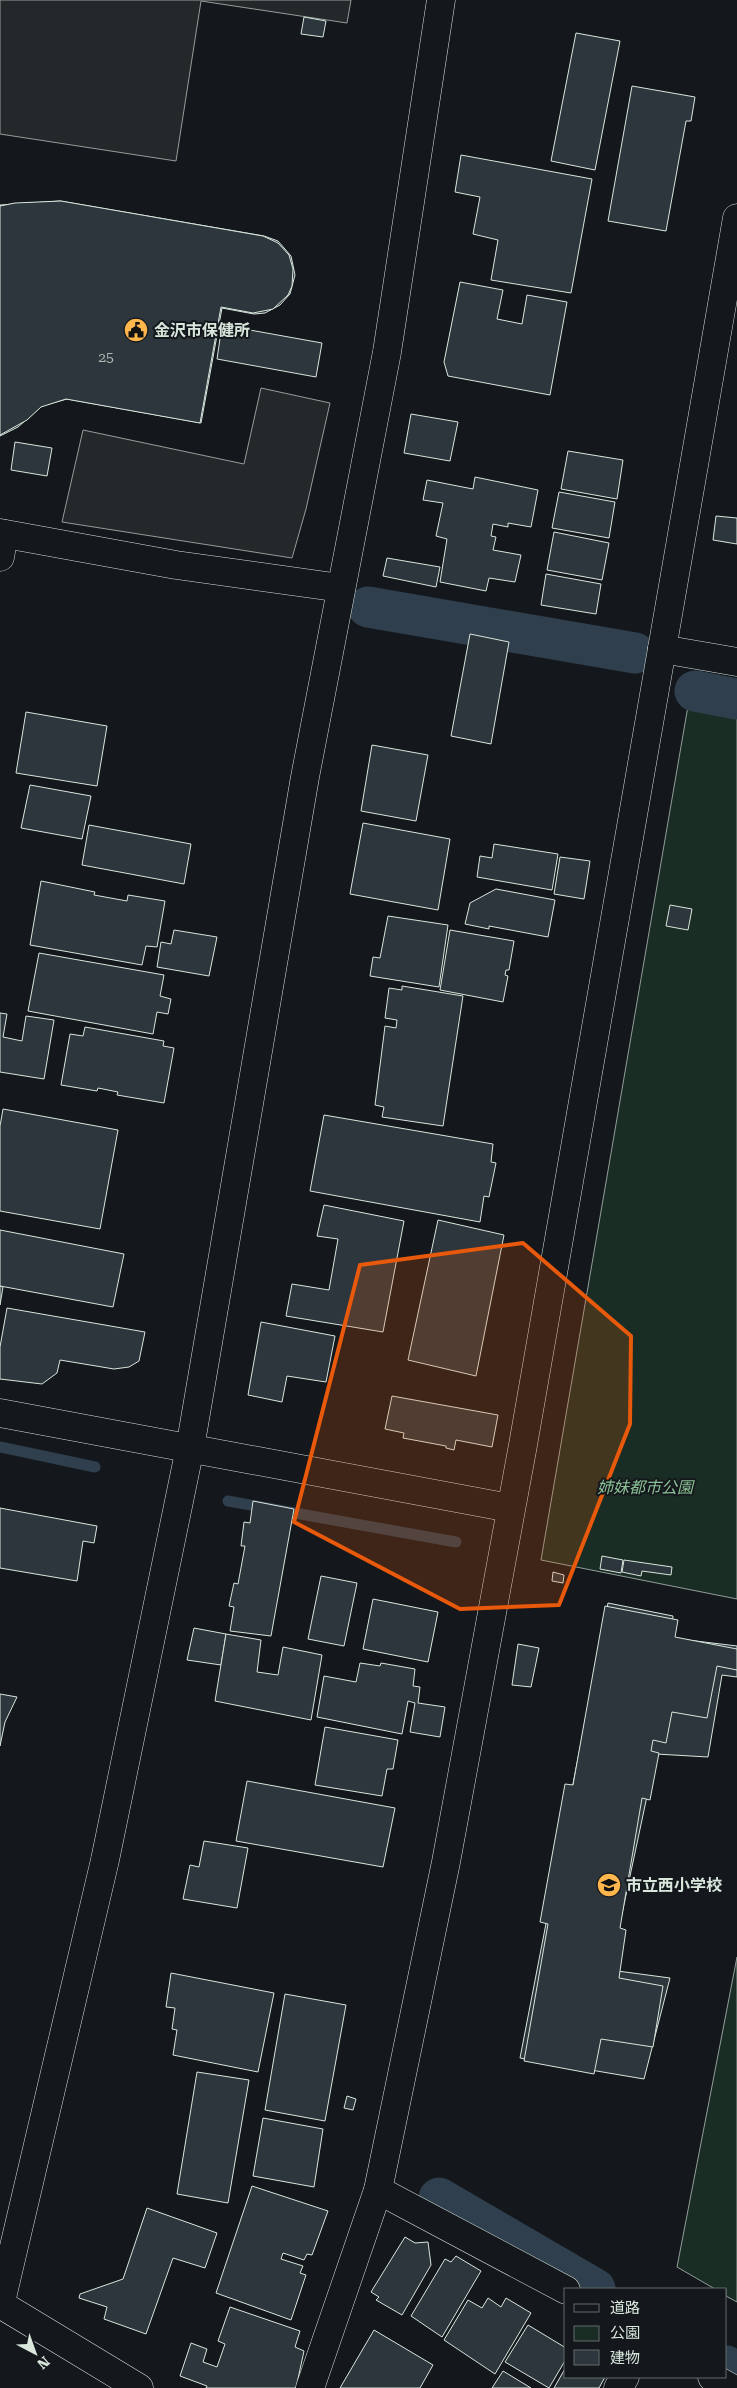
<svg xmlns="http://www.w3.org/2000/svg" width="737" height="2388" font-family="'Roboto Serif','Noto Sans JP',serif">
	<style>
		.green { fill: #1a2d24; stroke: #939e99 }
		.parking { fill: #24282b; stroke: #939e99 }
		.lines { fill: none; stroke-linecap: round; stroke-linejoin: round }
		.stream { stroke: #2f3f4d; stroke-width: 11 }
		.canal { stroke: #2f3f4d; stroke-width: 41 }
		.building { fill: #2c363c; stroke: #d8e6dc }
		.street-casing { stroke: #d8e6dc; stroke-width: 29 }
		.secondary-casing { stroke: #d8e6dc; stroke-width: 29 }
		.street { stroke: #14181c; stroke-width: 28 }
		.secondary { stroke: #14181c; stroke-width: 28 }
		.marked { fill: #e8590c; fill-opacity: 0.2; stroke: #e8590c; stroke-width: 4; stroke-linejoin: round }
		.labels { text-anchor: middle; stroke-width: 4; stroke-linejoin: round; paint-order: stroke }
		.number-label { font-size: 14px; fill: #adbab4 }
		.poi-label { font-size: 16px; font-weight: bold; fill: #d8e6dc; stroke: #14181c; text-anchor: start }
		.park-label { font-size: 16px; font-style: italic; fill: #8ac095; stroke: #14181c }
	</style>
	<rect width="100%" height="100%" fill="#14181c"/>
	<g class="green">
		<path d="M 689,700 L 737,709 L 737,1599 L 541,1560 Z"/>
		<path d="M 737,1957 L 737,2302 L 726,2296 L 726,2289 L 715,2289 L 677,2267 Z"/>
	</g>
	<g class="parking">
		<path d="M 0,0 L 351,0 L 347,23 L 201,1 L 176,161 L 0,134 Z"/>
		<path d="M 261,388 L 330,403 L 306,509 L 292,558 L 62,522 L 83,430 L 244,464 Z"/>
	</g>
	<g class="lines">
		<g class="stream">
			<path d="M 0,1447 L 95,1467"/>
			<path d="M 228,1501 L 456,1542"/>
		</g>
		<g class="canal">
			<path d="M 368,607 L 635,653"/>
			<path d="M 695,691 L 737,699"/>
			<path d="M 439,2198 L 595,2289"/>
			<path d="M 726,2366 L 737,2372"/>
		</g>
	</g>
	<g class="building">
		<path d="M 304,17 L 326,21 L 323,37 L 301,34 Z"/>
		<path d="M 576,33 L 620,41 L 595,170 L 551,161 Z"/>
		<path d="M 632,86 L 695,97 L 691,121 L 686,121 L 666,231 L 608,221 Z"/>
		<path d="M 461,155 L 592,179 L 571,293 L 491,280 L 498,240 L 473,234 L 480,197 L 455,192 Z"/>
		<path d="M 60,201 L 264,236 L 278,241 L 291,256 L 295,275 L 290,294 L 280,305 L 265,313 L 254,314 L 222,308 L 201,423 L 67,399 L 42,406 L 18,427 L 0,436 L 0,205 Z"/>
		<path d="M 61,201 L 263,236 L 278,243 L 289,255 L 293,269 L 292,286 L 288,295 L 273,309 L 253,313 L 221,307 L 200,423 L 66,399 L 41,407 L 27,420 L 0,435 L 0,206 L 15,203 Z"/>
		<path d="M 460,282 L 503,290 L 497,319 L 522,324 L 527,295 L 567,302 L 550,395 L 448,376 L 444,362 Z"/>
		<path d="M 222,325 L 322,343 L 316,377 L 217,359 Z"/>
		<path d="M 411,414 L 458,422 L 450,461 L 404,453 Z"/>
		<path d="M 15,442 L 52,448 L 47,476 L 11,470 Z"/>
		<path d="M 568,451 L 623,460 L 617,499 L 561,489 Z"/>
		<path d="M 475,477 L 538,490 L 531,527 L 508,523 L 508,527 L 493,524 L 491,536 L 496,537 L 493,550 L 521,555 L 515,582 L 489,578 L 486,591 L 440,582 L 447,539 L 436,536 L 443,503 L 423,500 L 427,480 L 473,489 Z"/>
		<path d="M 559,492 L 615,502 L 609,538 L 552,528 Z"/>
		<path d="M 716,516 L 737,518 L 737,544 L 713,540 Z"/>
		<path d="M 554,532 L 609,543 L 602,580 L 547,570 Z"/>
		<path d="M 387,558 L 440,567 L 436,587 L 383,576 Z"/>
		<path d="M 546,574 L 601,584 L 596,614 L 541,605 Z"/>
		<path d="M 470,634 L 509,642 L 491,744 L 451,736 Z"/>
		<path d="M 26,712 L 107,726 L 97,786 L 16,773 Z"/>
		<path d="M 372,745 L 428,755 L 416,821 L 361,811 Z"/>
		<path d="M 30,785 L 91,796 L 82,839 L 21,828 Z"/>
		<path d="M 363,823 L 450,839 L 438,910 L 350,894 Z"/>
		<path d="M 89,825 L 191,844 L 184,884 L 82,865 Z"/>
		<path d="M 494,844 L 558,854 L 552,890 L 477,877 L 480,856 L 492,858 Z"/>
		<path d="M 560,857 L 590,861 L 584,899 L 554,894 Z"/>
		<path d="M 41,881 L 95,892 L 94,895 L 127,901 L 128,895 L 165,901 L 157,947 L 146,946 L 142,965 L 30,945 Z"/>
		<path d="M 496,889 L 555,900 L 548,937 L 489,926 L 489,929 L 465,924 L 470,903 Z"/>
		<path d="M 670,905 L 692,909 L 688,930 L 666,926 Z"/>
		<path d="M 388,916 L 448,925 L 439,987 L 370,976 L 373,957 L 380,958 Z"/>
		<path d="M 174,930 L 217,937 L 209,976 L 157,967 L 161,942 L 171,944 Z"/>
		<path d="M 450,930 L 514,941 L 509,970 L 506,970 L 505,975 L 508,976 L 503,1002 L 440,990 Z"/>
		<path d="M 39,953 L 164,975 L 160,996 L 171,999 L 168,1014 L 157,1012 L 153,1034 L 28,1011 Z"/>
		<path d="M 402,986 L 463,996 L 443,1126 L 382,1117 L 384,1107 L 375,1105 L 385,1026 L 396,1028 L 397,1020 L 385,1018 L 389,988 L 402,990 Z"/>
		<path d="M 0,1013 L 7,1014 L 3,1037 L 22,1041 L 26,1016 L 54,1020 L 44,1079 L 0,1072 Z"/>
		<path d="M 85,1027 L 164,1041 L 163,1046 L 174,1048 L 164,1103 L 117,1095 L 118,1092 L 98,1088 L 97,1091 L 61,1085 L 70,1034 L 83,1036 Z"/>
		<path d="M 3,1109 L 118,1130 L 100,1229 L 0,1211 L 0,1126 Z"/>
		<path d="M 324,1115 L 493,1144 L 491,1162 L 496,1163 L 489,1197 L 484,1196 L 480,1222 L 310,1191 Z"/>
		<path d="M 324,1205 L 404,1221 L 383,1332 L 286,1316 L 292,1284 L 329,1290 L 338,1239 L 317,1236 Z"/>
		<path d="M 438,1220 L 504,1235 L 476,1376 L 408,1360 Z"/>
		<path d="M 0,1230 L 124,1254 L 113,1307 L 0,1286 Z"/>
		<path d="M 0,1286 L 3,1287 L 0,1305 Z"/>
		<path d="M 7,1308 L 145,1332 L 139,1361 L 129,1367 L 114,1369 L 60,1360 L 57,1373 L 42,1384 L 0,1379 L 0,1347 Z"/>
		<path d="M 261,1322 L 335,1336 L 326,1382 L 287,1376 L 282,1402 L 248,1395 Z"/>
		<path d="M 392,1396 L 498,1415 L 492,1447 L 456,1440 L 454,1450 L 446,1448 L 446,1446 L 403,1438 L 404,1433 L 385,1429 Z"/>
		<path d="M 253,1501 L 294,1509 L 271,1636 L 230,1631 L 234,1607 L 229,1606 L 234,1583 L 238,1584 L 245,1546 L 241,1546 L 244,1522 L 250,1523 Z"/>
		<path d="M 0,1508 L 97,1526 L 94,1543 L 83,1541 L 77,1581 L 0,1568 Z"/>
		<path d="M 602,1556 L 623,1560 L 621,1573 L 600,1569 Z"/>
		<path d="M 624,1560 L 672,1567 L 671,1575 L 642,1571 L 641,1576 L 622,1572 Z"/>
		<path d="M 553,1572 L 564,1575 L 563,1583 L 552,1581 Z"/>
		<path d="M 321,1576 L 357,1583 L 344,1646 L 308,1639 Z"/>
		<path d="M 373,1599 L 438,1612 L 428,1662 L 363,1649 Z"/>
		<path d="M 608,1603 L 673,1616 L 671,1638 L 737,1646 L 737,1677 L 722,1675 L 708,1757 L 656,1754 L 610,1970 L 670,1978 L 644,2079 L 520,2058 Z"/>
		<path d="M 605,1606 L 678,1620 L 675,1637 L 737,1649 L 737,1670 L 717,1666 L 707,1718 L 672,1712 L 666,1743 L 653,1740 L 651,1751 L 659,1753 L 650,1800 L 642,1798 L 620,1928 L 626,1930 L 619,1978 L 663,1986 L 653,2047 L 601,2039 L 594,2074 L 524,2061 L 548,1924 L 540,1922 L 565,1784 L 573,1785 Z"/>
		<path d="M 194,1628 L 226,1634 L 221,1665 L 187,1660 Z"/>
		<path d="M 226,1634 L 261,1640 L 257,1672 L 278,1675 L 283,1647 L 322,1655 L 311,1720 L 215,1701 Z"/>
		<path d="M 518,1644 L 539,1648 L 531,1687 L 512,1685 Z"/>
		<path d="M 360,1663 L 380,1666 L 381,1663 L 415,1669 L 413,1686 L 420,1687 L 418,1703 L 445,1707 L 440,1737 L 410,1732 L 415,1703 L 408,1701 L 402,1734 L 317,1717 L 324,1676 L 356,1682 Z"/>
		<path d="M 0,1694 L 17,1697 L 5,1722 L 0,1746 Z"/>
		<path d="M 325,1727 L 398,1740 L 393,1769 L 387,1769 L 382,1796 L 315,1785 Z"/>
		<path d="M 247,1781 L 395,1808 L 383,1867 L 236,1841 Z"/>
		<path d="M 204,1841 L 248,1848 L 237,1908 L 183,1899 L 190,1865 L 199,1867 Z"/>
		<path d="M 171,1973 L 274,1993 L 258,2072 L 173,2055 L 177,2030 L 172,2029 L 175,2008 L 166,2007 Z"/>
		<path d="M 285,1994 L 346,2005 L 325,2121 L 265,2110 Z"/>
		<path d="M 197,2072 L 249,2080 L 228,2203 L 177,2194 Z"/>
		<path d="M 347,2096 L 356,2099 L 353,2110 L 344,2108 Z"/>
		<path d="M 263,2118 L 323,2129 L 314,2187 L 253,2176 Z"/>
		<path d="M 252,2186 L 328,2211 L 312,2255 L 307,2254 L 304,2260 L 283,2253 L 281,2259 L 303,2266 L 300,2273 L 306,2275 L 291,2320 L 216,2293 Z"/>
		<path d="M 147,2208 L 217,2233 L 205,2268 L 173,2258 L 146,2334 L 104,2319 L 107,2307 L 79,2298 L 80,2294 L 123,2279 Z"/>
		<path d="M 405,2237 L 415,2243 L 428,2242 L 431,2265 L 402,2315 L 376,2300 L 379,2297 L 371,2292 Z"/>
		<path d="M 456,2256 L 481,2271 L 442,2337 L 411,2316 L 445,2259 L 451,2262 Z"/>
		<path d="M 488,2298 L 501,2307 L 506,2298 L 531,2313 L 495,2374 L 444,2340 L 468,2300 L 482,2308 Z"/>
		<path d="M 230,2307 L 300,2331 L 295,2347 L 304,2351 L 296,2388 L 206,2388 L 207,2386 L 180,2376 L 191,2343 L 207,2349 L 203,2362 L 217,2367 L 225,2344 L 218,2341 Z"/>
		<path d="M 528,2325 L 566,2348 L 566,2359 L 549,2388 L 505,2362 Z"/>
		<path d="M 374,2330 L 433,2365 L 420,2388 L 340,2388 Z"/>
		<path d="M 566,2367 L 566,2377 L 605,2377 L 599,2388 L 554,2388 Z"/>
		<path d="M 503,2371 L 531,2388 L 492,2388 Z"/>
	</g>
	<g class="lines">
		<g class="street-casing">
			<g id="street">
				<path d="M 737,218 L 662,649 L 737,662"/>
				<path d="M 0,533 L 176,565 L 341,588"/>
				<path d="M 0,557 L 4,534"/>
				<path d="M 0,1413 L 510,1508"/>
				<path d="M 566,2290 L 378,2190 L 446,1862 L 523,1445 L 662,649"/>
				<path d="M 0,2304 L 139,2388"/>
				<path d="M 712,2377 L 731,2388"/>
				<path d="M 310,2388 L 378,2190"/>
				<path d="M 618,2388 L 625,2377"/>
			</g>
		</g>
		<g class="secondary-casing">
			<path id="secondary" d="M 0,2306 L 105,1860 L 190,1448 L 305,777 L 387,352 L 441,0"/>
		</g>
		<use href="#street" class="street"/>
		<use href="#secondary" class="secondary"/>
	</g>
	<path class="marked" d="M 523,1243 L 631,1336 L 630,1424 L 559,1605 L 460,1609 L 294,1522 L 360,1265 Z"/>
	<defs>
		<g id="civic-disc" transform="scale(1.25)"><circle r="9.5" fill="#ffb74d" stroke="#14181c"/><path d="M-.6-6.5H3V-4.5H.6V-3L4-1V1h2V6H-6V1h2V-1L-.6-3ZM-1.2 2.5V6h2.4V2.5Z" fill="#111"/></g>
		<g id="school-disc" transform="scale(1.25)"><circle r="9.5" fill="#ffb74d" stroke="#14181c"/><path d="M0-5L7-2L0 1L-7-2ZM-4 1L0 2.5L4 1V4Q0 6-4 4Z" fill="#111"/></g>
	</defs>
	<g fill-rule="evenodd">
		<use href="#civic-disc" x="136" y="330"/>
		<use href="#school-disc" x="609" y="1885"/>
	</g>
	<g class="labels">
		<g class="number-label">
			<text x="106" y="362">25</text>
		</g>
		<g class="poi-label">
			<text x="154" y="336">金沢市保健所</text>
			<text x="626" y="1891">市立西小学校</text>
		</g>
		<g class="park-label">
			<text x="645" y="1493">姉妹都市公園</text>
		</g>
	</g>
	<rect x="564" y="2288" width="162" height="90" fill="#14181c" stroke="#626a69"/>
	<rect x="574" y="2304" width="25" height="8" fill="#14181c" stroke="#626a69"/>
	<text x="610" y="2313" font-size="15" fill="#d8e6dc">道路</text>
	<rect x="574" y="2326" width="25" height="15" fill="#1a2d24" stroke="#626a69"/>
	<text x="610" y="2338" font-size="15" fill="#d8e6dc">公園</text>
	<rect x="574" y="2350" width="25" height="15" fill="#2c363c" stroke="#626a69"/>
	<text x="610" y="2363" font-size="15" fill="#d8e6dc">建物</text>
	<g transform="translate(35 2353) rotate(139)" stroke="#14181c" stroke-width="4" paint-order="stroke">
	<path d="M0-4L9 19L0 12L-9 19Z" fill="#d8e6dc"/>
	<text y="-8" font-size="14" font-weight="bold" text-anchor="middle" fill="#d8e6dc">N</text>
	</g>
</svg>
